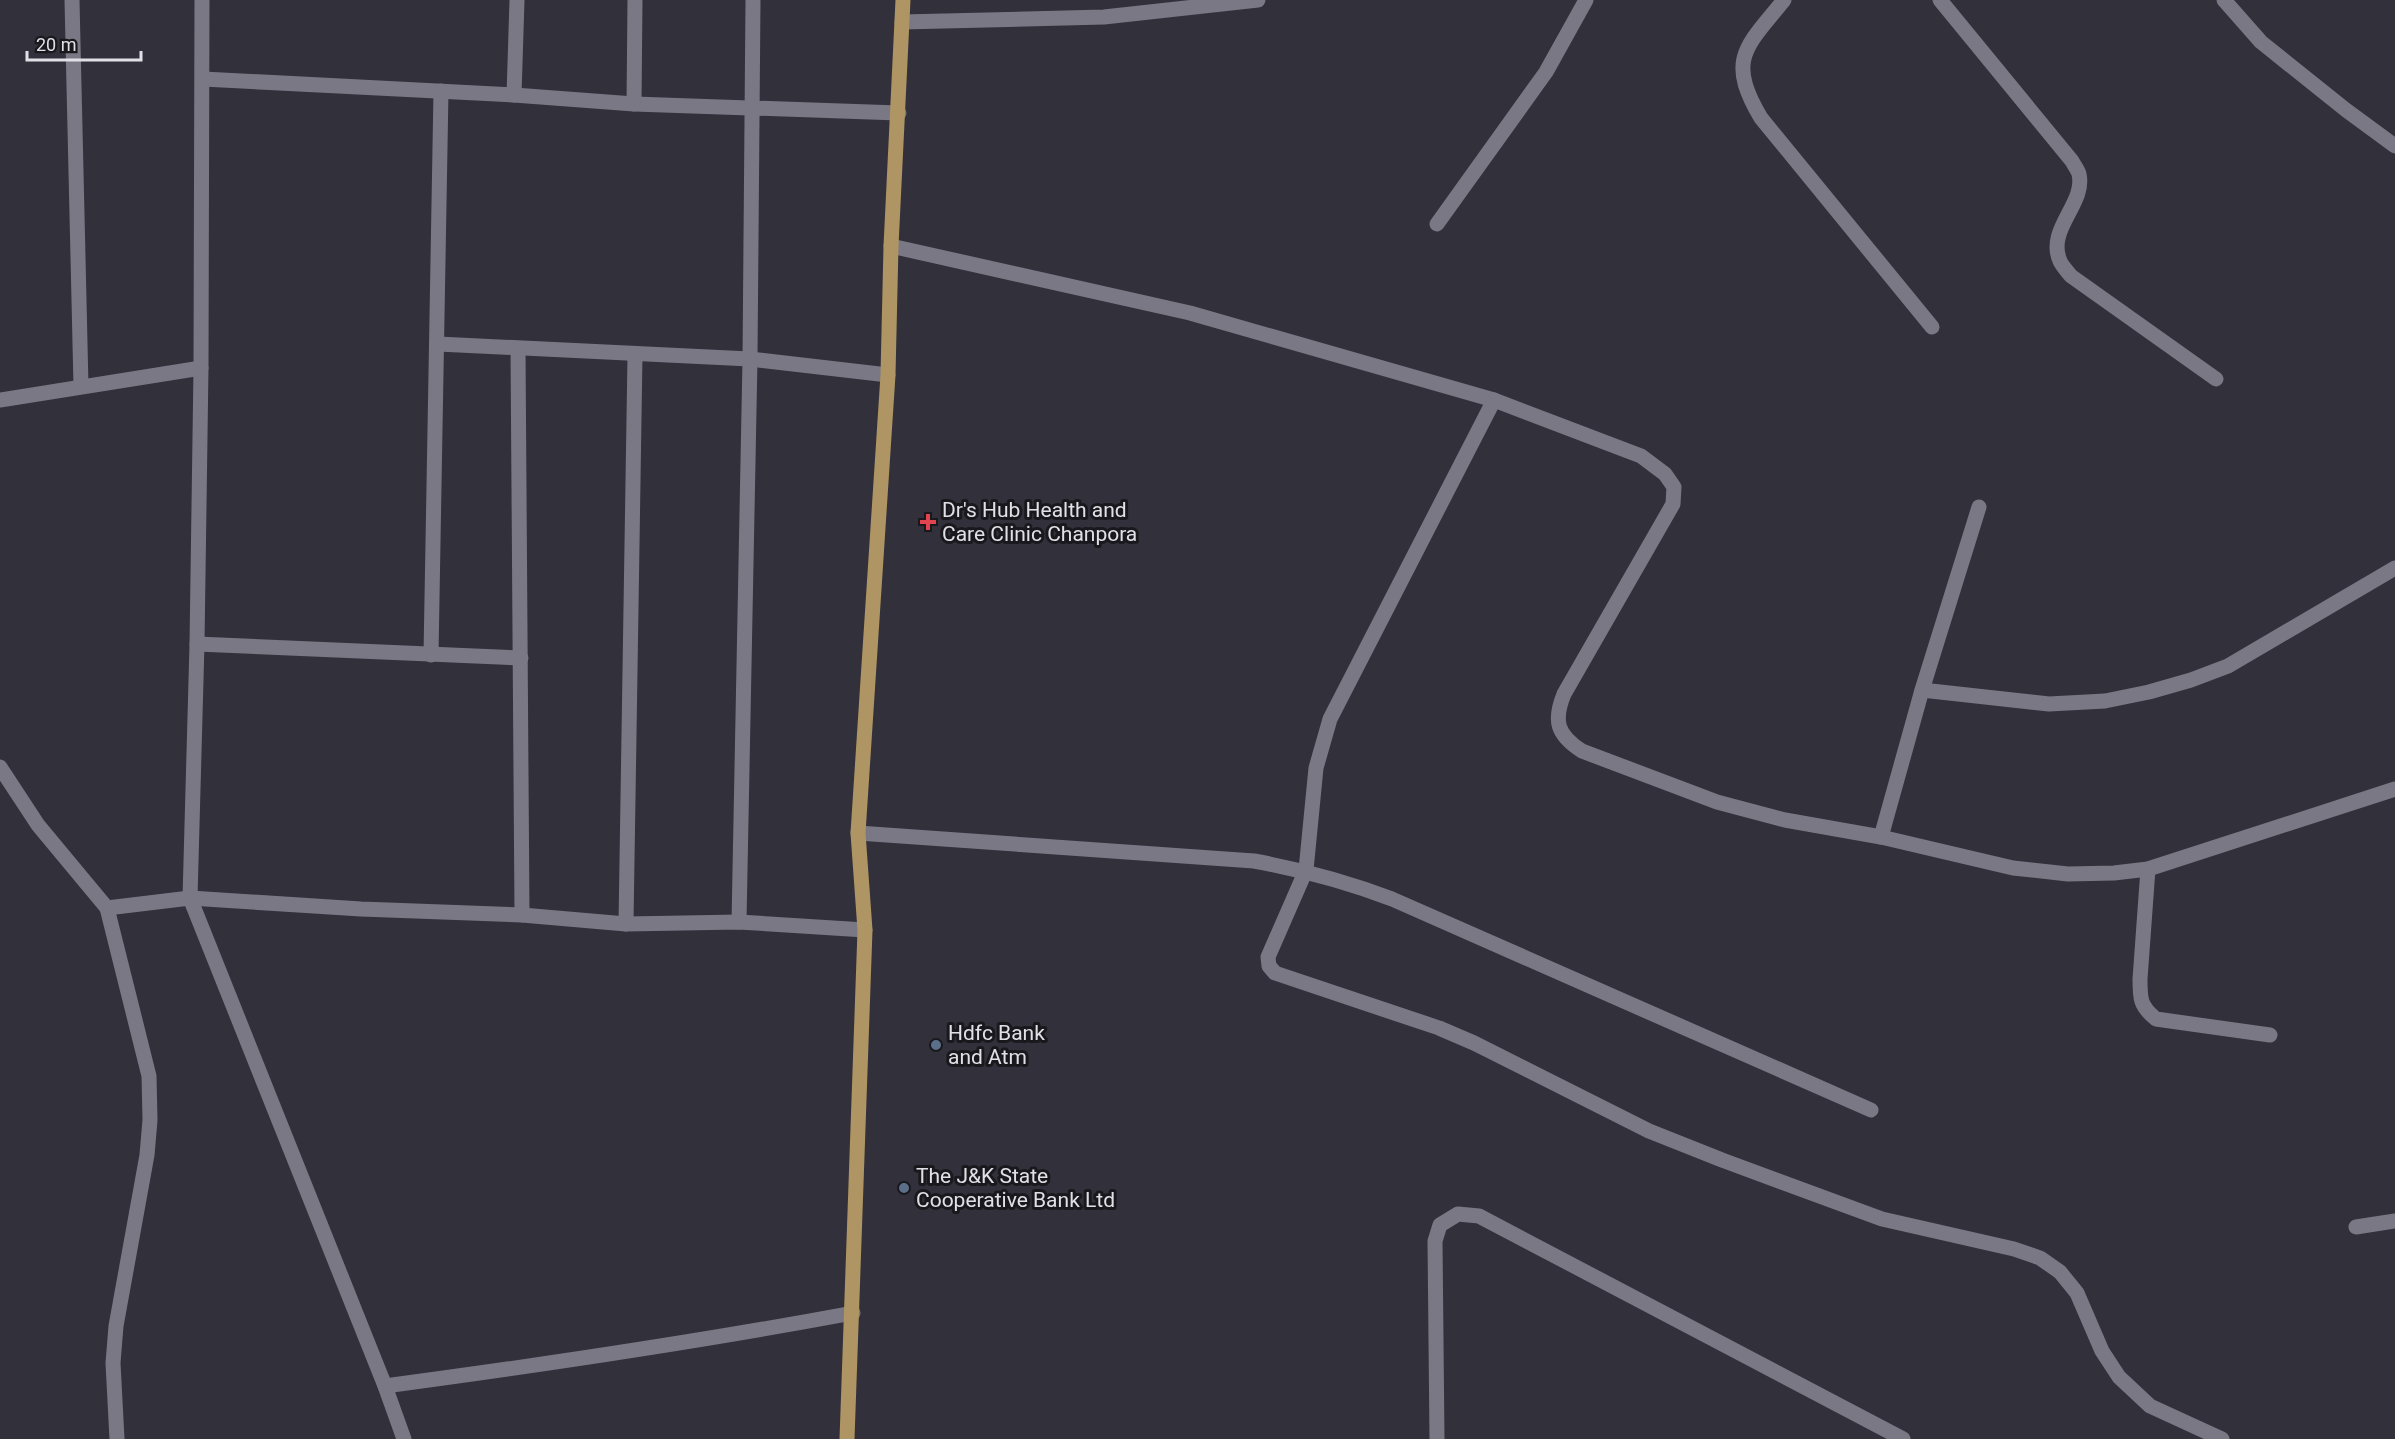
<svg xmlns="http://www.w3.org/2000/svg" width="2395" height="1439" font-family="Roboto,sans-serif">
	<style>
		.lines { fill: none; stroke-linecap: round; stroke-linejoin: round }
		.minor { stroke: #7a7884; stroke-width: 15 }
		.primary { stroke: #ae9563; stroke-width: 15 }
		.health-dot { fill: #e0444e; stroke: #19191d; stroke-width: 2 }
		.service-dot { fill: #5c6f8a; stroke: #19191d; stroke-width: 2 }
		.labels { text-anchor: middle; stroke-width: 6; stroke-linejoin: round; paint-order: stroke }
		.poi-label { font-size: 21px; fill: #e1e0e7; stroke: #19191d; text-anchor: start }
	</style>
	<rect width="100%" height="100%" fill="#32303a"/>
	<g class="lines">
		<g class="minor">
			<path d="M 72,0 L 81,386"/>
			<path d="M 202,0 L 201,368 L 197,644 L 190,898 L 385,1386 L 404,1439"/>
			<path d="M 1784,0 C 1746,47 1726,59 1761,118 L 1932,327"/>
			<path d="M 1940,0 L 2072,161 C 2074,165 2078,170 2079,174 C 2086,204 2046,229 2060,261 C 2062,266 2068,272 2071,276 L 2216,379"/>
			<path d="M 2224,0 L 2261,42 L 2346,110 L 2395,146"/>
			<path d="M 902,22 L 1104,17 L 1258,0"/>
			<path d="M 203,79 L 514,95 L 634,104 L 899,113"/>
			<path d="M 514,95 L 517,0"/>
			<path d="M 634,104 L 635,0"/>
			<path d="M 1437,224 L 1546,72 L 1586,0"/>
			<path d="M 891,246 L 1190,313 L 1494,400 L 1641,456 L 1665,474 L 1674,487 L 1673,504 L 1564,694 C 1553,721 1557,735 1582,751 L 1717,802 L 1785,820 L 1881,837 L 2013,868 L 2068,874 L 2114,873 L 2148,869 L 2395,789"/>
			<path d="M 438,344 L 750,359 L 888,375"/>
			<path d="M 518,349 L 522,915"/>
			<path d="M 0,400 L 201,368"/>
			<path d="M 1494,400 L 1330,719 L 1316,768 L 1306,870 L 1268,957 L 1269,966 L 1275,973 L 1439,1028 L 1474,1043 L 1649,1131 L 1722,1160 L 1882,1219 L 2014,1249 L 2040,1258 L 2060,1272 L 2077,1293 L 2102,1351 L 2119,1377 L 2150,1406 L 2222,1439"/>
			<path d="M 197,644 L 521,658"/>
			<path d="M 431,655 L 441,91"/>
			<path d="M 1922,690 L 2049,704 L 2105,701 L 2149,692 L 2191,680 L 2228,666 L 2395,568"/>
			<path d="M 0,767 L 38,825 L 107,908 L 149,1076 L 150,1120 L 147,1155 L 116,1326 L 113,1363 L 117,1439"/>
			<path d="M 858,833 L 1254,861 C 1303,870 1345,881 1392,899 L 1871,1110"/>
			<path d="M 1881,837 L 1922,690 L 1979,507"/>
			<path d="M 2148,869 L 2140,979 C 2140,999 2140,1006 2156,1019 L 2270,1035"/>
			<path d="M 107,908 L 190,898 L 361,909 L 522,915 L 626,924 L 739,922 L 865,930"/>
			<path d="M 739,922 L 750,359 L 753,0"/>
			<path d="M 626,924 L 635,355"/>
			<path d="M 2356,1227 L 2395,1221"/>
			<path d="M 385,1386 C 542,1365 697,1342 853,1313"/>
			<path d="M 1437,1439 L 1435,1241 L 1440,1225 L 1458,1214 L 1479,1216 L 1903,1439"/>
		</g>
		<path class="primary" d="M 847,1439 L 865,930 L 858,833 L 888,375 L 891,246 L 903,0"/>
	</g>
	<path class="health-dot" d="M925 513h6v6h6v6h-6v6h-6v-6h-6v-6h6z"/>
	<g class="service-dot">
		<circle cx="936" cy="1045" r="6"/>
		<circle cx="904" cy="1188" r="6"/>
	</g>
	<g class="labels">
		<g class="poi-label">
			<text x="942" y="517">Dr's Hub Health and<tspan x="942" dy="24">Care Clinic Chanpora</tspan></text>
			<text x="948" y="1040">Hdfc Bank<tspan x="948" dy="24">and Atm</tspan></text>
			<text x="916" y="1183">The J&amp;K State<tspan x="916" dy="24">Cooperative Bank Ltd</tspan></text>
		</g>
	</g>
	<path d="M27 51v9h114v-9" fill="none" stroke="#e1e0e7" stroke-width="3"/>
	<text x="36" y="51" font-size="18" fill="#e1e0e7" stroke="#19191d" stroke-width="4.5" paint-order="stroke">20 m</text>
</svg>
